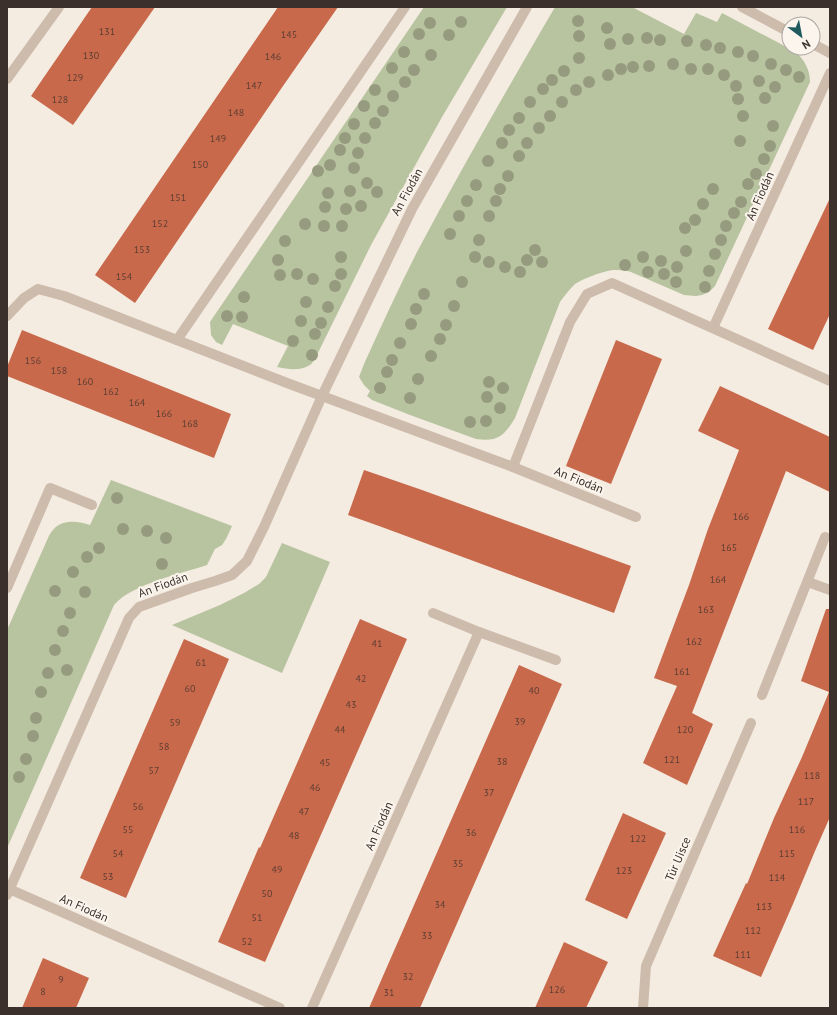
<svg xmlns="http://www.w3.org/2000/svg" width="837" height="1015" font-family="'PT Sans',sans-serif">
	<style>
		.green { fill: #b8c4a0 }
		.building { fill: #c8694b }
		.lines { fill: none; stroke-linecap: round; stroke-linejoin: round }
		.minor { stroke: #cdbbac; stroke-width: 10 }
		.tree { fill: #969b7f }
		.labels { text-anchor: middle; stroke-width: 4; stroke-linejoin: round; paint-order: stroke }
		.number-label { font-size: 10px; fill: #5e3e33 }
		.street-label { font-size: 12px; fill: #3b302b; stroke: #fbf5ee }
	</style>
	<rect width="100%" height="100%" fill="#f4ebe1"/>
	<g class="green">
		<path d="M 424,7 L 507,7 L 442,117 L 371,245 L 315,359 C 313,362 311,365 308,366 C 299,371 287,369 277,367 L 288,346 L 233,324 L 222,345 L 216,342 L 211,335 L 210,322 L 214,316 Z"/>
		<path d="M 555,7 L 632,7 L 684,34 L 696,13 L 717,22 L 722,13 L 796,52 C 805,61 810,70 810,82 L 715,286 L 709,292 L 702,295 L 696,296 L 684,295 L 631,272 C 625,270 619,270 613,270 C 604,271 581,279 574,285 C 569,290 564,296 560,302 L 515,418 C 504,436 498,442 476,439 L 410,415 L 372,400 L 367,396 L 370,391 L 364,385 L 359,377 L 364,364 C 381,327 398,289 417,252 C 461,169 508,88 555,7 Z"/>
		<path d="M 111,480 L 232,526 L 226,539 L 222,545 L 215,549 L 207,565 C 180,574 132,584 114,605 L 8,846 L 7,846 L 7,630 L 48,538 C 49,535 51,532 53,530 C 62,519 78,521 90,525 Z"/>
		<path d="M 282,543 L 330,562 L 282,673 L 172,625 L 220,605 L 244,593 L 259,584 L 266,577 Z"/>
	</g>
	<g class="building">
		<path d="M 92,7 L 155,7 L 73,125 L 31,96 Z"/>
		<path d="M 278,7 L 338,7 L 283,86 L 135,303 L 95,275 Z"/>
		<path d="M 830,198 L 830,314 L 813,350 L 768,329 Z"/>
		<path d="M 22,330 L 231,414 L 214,458 L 7,376 L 7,367 Z"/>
		<path d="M 616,340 L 662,359 L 611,484 L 566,466 Z"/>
		<path d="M 720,386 L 830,437 L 830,492 L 786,471 L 692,713 L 713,724 L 687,785 L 643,763 L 677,686 L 654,678 L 689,585 L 708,529 L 739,450 L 698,431 Z"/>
		<path d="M 364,470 L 422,490 L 631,566 L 614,613 L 379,526 L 348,515 Z"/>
		<path d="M 826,609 L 830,609 L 830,817 L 815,851 L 793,904 L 761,977 L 713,956 L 746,883 L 747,884 L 774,818 L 802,757 L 829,692 L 801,681 Z"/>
		<path d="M 360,619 L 407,639 L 265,962 L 218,942 L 259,847 L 260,848 Z"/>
		<path d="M 184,639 L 229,659 L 126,898 L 80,878 Z"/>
		<path d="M 519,665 L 562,684 L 535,745 L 420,1008 L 369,1008 Z"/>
		<path d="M 623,813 L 666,833 L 627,919 L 585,900 Z"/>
		<path d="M 564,942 L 608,962 L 586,1008 L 535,1008 Z"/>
		<path d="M 43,958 L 89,978 L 76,1008 L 22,1008 Z"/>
	</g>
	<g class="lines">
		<g class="minor">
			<path d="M 742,7 L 789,32"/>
			<path d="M 813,44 L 830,53"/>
			<path d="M 7,79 L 59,7"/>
			<path d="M 7,316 L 24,298 L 38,289 L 64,296 L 287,383 L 513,467 L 636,517"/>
			<path d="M 713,328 L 830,73"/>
			<path d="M 177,340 L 405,7"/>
			<path d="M 513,467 L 570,322 L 587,294 L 612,283 L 830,381"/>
			<path d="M 808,582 L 830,590"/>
			<path d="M 7,588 L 50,488 L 92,505"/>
			<path d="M 433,613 L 479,632 L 556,660"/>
			<path d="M 762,695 L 825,537"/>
			<path d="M 7,888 L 280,1008"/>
			<path d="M 7,895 L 129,618 L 139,607 L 192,588 L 215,581 L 232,575 L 247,561 L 264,527 L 322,396 L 412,209 L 527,7"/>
			<path d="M 312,1008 L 479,632"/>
			<path d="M 643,1008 L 646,966 L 751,723"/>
		</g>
	</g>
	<g class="tree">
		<circle cx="578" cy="21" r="6"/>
		<circle cx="461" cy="22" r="6"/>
		<circle cx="430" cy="23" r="6"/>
		<circle cx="607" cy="28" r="6"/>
		<circle cx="419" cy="34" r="6"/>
		<circle cx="449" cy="35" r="6"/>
		<circle cx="579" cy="36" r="6"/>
		<circle cx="647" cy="38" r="6"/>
		<circle cx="628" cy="39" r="6"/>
		<circle cx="660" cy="40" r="6"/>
		<circle cx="687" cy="41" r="6"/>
		<circle cx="610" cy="44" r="6"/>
		<circle cx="706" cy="45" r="6"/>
		<circle cx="720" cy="48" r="6"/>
		<circle cx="404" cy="52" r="6"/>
		<circle cx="738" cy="52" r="6"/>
		<circle cx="431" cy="55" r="6"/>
		<circle cx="753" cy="56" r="6"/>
		<circle cx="579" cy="58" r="6"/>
		<circle cx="673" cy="64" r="6"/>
		<circle cx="771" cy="64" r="6"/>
		<circle cx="649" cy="66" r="6"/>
		<circle cx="633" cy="67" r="6"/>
		<circle cx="392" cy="68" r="6"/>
		<circle cx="621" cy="69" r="6"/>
		<circle cx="691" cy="69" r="6"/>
		<circle cx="708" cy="69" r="6"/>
		<circle cx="414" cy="70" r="6"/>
		<circle cx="786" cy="70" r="6"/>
		<circle cx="564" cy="71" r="6"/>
		<circle cx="608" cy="75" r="6"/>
		<circle cx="724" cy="75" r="6"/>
		<circle cx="799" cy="77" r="6"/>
		<circle cx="552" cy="80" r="6"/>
		<circle cx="759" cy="81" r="6"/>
		<circle cx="405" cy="82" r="6"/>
		<circle cx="589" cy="82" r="6"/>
		<circle cx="736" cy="86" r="6"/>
		<circle cx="775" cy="87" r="6"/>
		<circle cx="543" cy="89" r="6"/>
		<circle cx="375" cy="90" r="6"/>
		<circle cx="576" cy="90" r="6"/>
		<circle cx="393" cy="96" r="6"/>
		<circle cx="765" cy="98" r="6"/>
		<circle cx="738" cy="99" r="6"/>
		<circle cx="530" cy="102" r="6"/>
		<circle cx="562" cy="102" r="6"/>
		<circle cx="364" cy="106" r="6"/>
		<circle cx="383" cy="111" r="6"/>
		<circle cx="550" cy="116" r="6"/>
		<circle cx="743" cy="116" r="6"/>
		<circle cx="519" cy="118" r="6"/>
		<circle cx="375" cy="123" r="6"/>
		<circle cx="354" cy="124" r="6"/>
		<circle cx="773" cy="126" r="6"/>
		<circle cx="539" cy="128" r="6"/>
		<circle cx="509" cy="130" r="6"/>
		<circle cx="345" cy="138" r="6"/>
		<circle cx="365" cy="138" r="6"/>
		<circle cx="740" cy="141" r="6"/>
		<circle cx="502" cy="143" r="6"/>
		<circle cx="527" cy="143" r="6"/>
		<circle cx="770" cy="146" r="6"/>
		<circle cx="340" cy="150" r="6"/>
		<circle cx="358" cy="153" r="6"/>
		<circle cx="519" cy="156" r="6"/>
		<circle cx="764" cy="159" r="6"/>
		<circle cx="488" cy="161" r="6"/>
		<circle cx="330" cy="165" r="6"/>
		<circle cx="354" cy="168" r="6"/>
		<circle cx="318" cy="171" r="6"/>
		<circle cx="756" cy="174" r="6"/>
		<circle cx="508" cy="176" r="6"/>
		<circle cx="367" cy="183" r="6"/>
		<circle cx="748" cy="184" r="6"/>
		<circle cx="476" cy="185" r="6"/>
		<circle cx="500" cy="189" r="6"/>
		<circle cx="713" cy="189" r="6"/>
		<circle cx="350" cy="191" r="6"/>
		<circle cx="377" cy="192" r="6"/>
		<circle cx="328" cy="193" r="6"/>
		<circle cx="467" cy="201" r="6"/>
		<circle cx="496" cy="201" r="6"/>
		<circle cx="741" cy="202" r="6"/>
		<circle cx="703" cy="204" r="6"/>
		<circle cx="361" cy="206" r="6"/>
		<circle cx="325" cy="207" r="6"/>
		<circle cx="346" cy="209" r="6"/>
		<circle cx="734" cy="213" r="6"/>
		<circle cx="459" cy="216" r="6"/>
		<circle cx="489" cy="216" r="6"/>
		<circle cx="695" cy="220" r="6"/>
		<circle cx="305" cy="224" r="6"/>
		<circle cx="324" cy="226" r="6"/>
		<circle cx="342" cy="226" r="6"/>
		<circle cx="726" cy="226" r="6"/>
		<circle cx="685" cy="228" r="6"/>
		<circle cx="450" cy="234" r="6"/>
		<circle cx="479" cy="240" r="6"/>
		<circle cx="721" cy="240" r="6"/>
		<circle cx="285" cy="241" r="6"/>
		<circle cx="535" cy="250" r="6"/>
		<circle cx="686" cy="251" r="6"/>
		<circle cx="715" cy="254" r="6"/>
		<circle cx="341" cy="257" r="6"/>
		<circle cx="475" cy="257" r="6"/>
		<circle cx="643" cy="257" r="6"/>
		<circle cx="278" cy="260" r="6"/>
		<circle cx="527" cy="260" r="6"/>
		<circle cx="661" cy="261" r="6"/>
		<circle cx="489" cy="262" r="6"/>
		<circle cx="542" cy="262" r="6"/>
		<circle cx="625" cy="265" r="6"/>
		<circle cx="505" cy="267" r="6"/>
		<circle cx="677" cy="267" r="6"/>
		<circle cx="709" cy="271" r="6"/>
		<circle cx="520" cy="272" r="6"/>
		<circle cx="648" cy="272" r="6"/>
		<circle cx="297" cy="274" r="6"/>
		<circle cx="341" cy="274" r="6"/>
		<circle cx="664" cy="274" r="6"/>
		<circle cx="280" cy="275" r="6"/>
		<circle cx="313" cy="279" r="6"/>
		<circle cx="462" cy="282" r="6"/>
		<circle cx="676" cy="282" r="6"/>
		<circle cx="335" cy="286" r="6"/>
		<circle cx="705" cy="287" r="6"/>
		<circle cx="424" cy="294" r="6"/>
		<circle cx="244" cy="297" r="6"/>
		<circle cx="306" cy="302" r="6"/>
		<circle cx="454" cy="306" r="6"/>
		<circle cx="328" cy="307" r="6"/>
		<circle cx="416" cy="309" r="6"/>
		<circle cx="227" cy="316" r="6"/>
		<circle cx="242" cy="317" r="6"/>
		<circle cx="301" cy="321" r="6"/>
		<circle cx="321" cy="323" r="6"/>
		<circle cx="411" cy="324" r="6"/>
		<circle cx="446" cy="325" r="6"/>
		<circle cx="315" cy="334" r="6"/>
		<circle cx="440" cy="339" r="6"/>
		<circle cx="293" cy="341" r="6"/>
		<circle cx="400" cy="343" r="6"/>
		<circle cx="312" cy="355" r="6"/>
		<circle cx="431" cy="356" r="6"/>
		<circle cx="392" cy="360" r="6"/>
		<circle cx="387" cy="372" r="6"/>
		<circle cx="418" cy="379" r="6"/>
		<circle cx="489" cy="382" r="6"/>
		<circle cx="380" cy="388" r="6"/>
		<circle cx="503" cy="388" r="6"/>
		<circle cx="487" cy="397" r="6"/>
		<circle cx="410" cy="398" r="6"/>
		<circle cx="500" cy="408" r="6"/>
		<circle cx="486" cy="421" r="6"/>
		<circle cx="470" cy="422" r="6"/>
		<circle cx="117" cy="498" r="6"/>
		<circle cx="123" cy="529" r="6"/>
		<circle cx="147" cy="531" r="6"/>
		<circle cx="166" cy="538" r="6"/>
		<circle cx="99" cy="548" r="6"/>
		<circle cx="87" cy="557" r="6"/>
		<circle cx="162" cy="564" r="6"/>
		<circle cx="73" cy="572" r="6"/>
		<circle cx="55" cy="591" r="6"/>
		<circle cx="85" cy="592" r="6"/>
		<circle cx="70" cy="613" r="6"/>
		<circle cx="63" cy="631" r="6"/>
		<circle cx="55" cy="650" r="6"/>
		<circle cx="67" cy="670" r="6"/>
		<circle cx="48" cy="673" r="6"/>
		<circle cx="41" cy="692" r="6"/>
		<circle cx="36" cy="718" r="6"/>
		<circle cx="33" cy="736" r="6"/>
		<circle cx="26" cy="759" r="6"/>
		<circle cx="19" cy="777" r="6"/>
	</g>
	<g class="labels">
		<g class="number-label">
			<text x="107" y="35">131</text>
			<text x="289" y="38">145</text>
			<text x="91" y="59">130</text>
			<text x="273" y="60">146</text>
			<text x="75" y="81">129</text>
			<text x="254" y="89">147</text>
			<text x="60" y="103">128</text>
			<text x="236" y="116">148</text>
			<text x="218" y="142">149</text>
			<text x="200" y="168">150</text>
			<text x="178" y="201">151</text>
			<text x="160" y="227">152</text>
			<text x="142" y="253">153</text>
			<text x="124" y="280">154</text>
			<text x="33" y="364">156</text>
			<text x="59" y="374">158</text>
			<text x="85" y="385">160</text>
			<text x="111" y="395">162</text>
			<text x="137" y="406">164</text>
			<text x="164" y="417">166</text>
			<text x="190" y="427">168</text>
			<text x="741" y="520">166</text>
			<text x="729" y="551">165</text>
			<text x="718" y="583">164</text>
			<text x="706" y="613">163</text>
			<text x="694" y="645">162</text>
			<text x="377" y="647">41</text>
			<text x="201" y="666">61</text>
			<text x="682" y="675">161</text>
			<text x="361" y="682">42</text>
			<text x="190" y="692">60</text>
			<text x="534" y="694">40</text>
			<text x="351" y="708">43</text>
			<text x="520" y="725">39</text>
			<text x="175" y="726">59</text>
			<text x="340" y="733">44</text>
			<text x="685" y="733">120</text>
			<text x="164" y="750">58</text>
			<text x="672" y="763">121</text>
			<text x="502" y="765">38</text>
			<text x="325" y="766">45</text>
			<text x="154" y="774">57</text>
			<text x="812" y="779">118</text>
			<text x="315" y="791">46</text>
			<text x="489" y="796">37</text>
			<text x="806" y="805">117</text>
			<text x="138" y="810">56</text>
			<text x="304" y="815">47</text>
			<text x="128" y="833">55</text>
			<text x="797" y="833">116</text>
			<text x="471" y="836">36</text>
			<text x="294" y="839">48</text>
			<text x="638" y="842">122</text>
			<text x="118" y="857">54</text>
			<text x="787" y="857">115</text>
			<text x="458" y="867">35</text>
			<text x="277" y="873">49</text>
			<text x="624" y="874">123</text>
			<text x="108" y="880">53</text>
			<text x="777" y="881">114</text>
			<text x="267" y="897">50</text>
			<text x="440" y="908">34</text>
			<text x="764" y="910">113</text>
			<text x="257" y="921">51</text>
			<text x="753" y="934">112</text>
			<text x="427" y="939">33</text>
			<text x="247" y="945">52</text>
			<text x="743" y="958">111</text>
			<text x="408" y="980">32</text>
			<text x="61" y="983">9</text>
			<text x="557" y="993">126</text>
			<text x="43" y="995">8</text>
			<text x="389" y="996">31</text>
		</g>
		<g class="street-label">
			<text transform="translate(407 192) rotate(-61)" y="4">An Fiodán</text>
			<text transform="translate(760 196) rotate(-66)" y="4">An Fiodán</text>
			<text transform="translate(579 480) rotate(22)" y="4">An Fiodán</text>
			<text transform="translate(163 585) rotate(-20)" y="4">An Fiodán</text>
			<text transform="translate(379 826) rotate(-66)" y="4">An Fiodán</text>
			<text transform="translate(678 859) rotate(-67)" y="4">Túr Uisce</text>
			<text transform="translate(84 908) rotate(24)" y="4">An Fiodán</text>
		</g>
	</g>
	<rect width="837" height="1015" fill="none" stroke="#3b302b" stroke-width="16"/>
	<g transform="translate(801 36) rotate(148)"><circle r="19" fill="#fbf5ee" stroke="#aea6a0"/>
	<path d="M0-3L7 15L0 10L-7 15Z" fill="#1f5a5e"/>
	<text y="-6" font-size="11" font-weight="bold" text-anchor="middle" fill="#3b302b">N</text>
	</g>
</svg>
